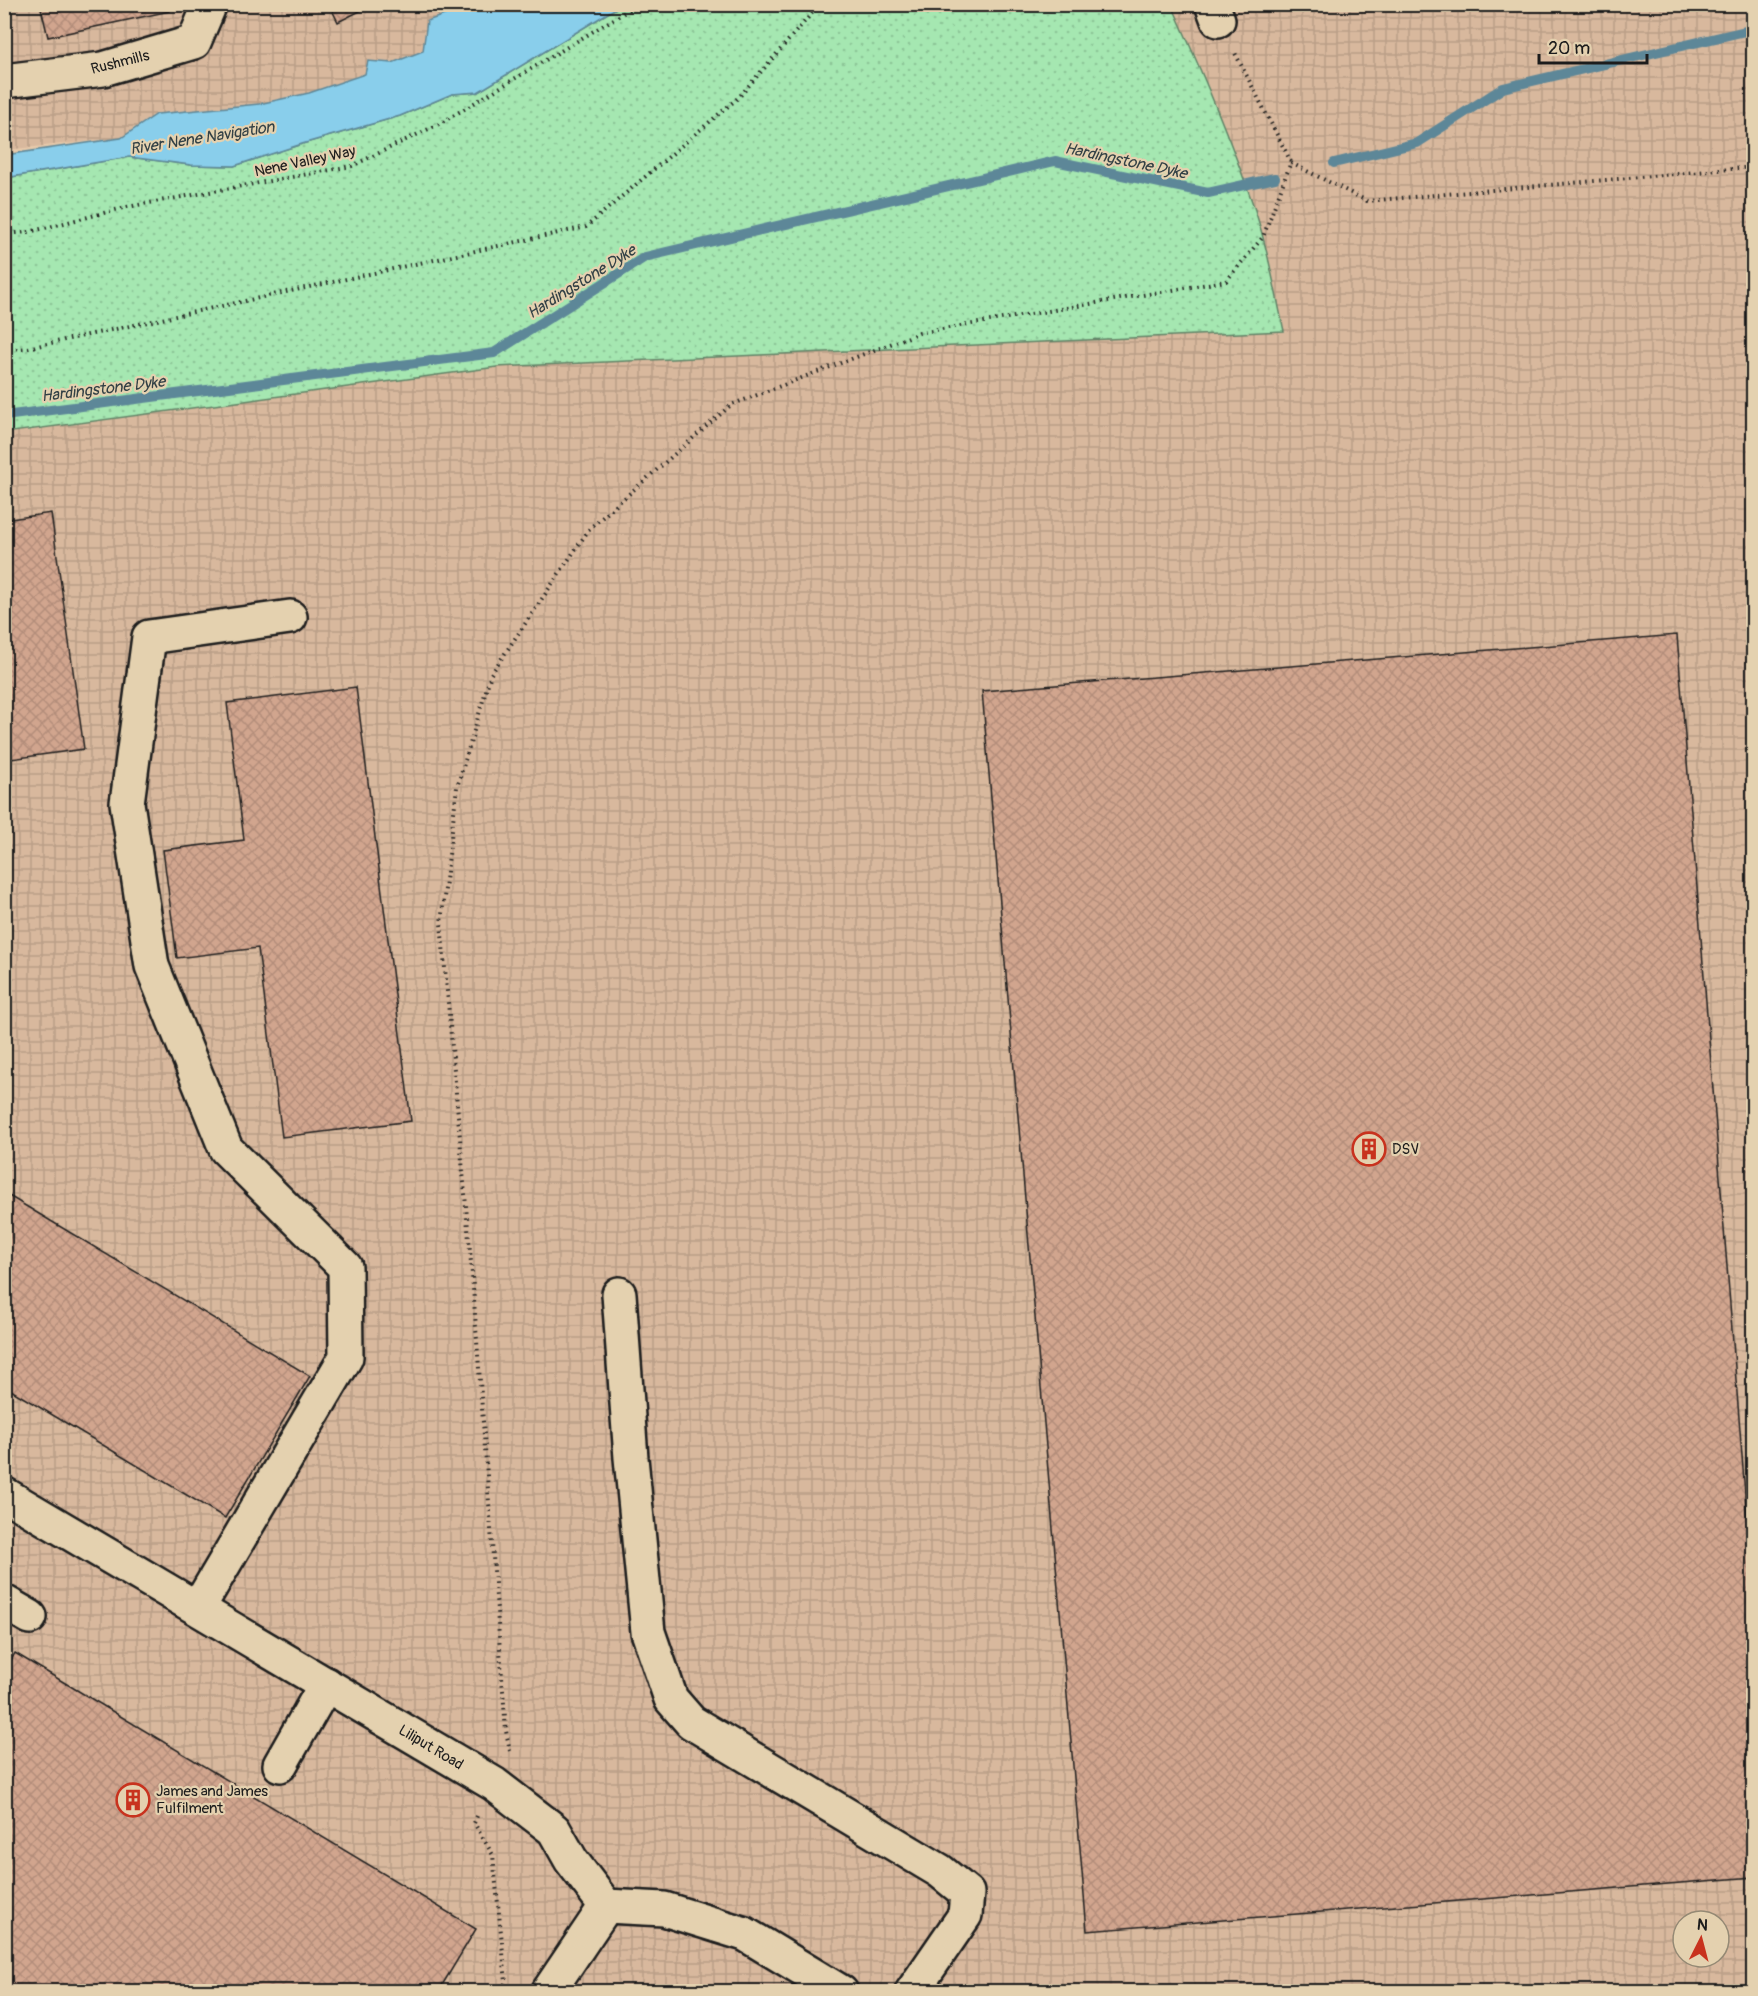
<svg xmlns="http://www.w3.org/2000/svg" width="1758" height="1996" font-family="Pangolin,sans-serif">
	<style>
		.industrial { fill: url(#industrial-grid); fill-rule: evenodd }
		.grass { fill: url(#grass-dots); stroke: #608266; stroke-width: 1.5 }
		.water { fill: #89ceeb; stroke: #5d8798; stroke-width: 1.5 }
		.lines { fill: none; stroke-linecap: round; stroke-linejoin: round }
		.stream { stroke: #5d8798; stroke-width: 10 }
		.building { fill: url(#building-cross-hatch); stroke: #1c1c1c; stroke-width: 1.5 }
		.minor-casing { stroke: #1c1c1c; stroke-width: 38 }
		.path { stroke: #1c1c1c; stroke-width: 4; stroke-dasharray: 1.5 4.5; stroke-linecap: butt }
		.minor { stroke: #e4d1af; stroke-width: 33 }
		.labels { text-anchor: middle; stroke-width: 4.5; stroke-linejoin: round; paint-order: stroke }
		.street-label { font-size: 15px; fill: #1c1c1c; stroke: #e4d1af }
		.poi-label { font-size: 15px; fill: #1c1c1c; stroke: #e4d1af; text-anchor: start }
		.water-label { font-size: 16px; font-style: italic; fill: #324045; stroke: #e4d1af }
	</style>
	<defs>
		<pattern id="industrial-grid" width="8" height="8" patternUnits="userSpaceOnUse" patternTransform="scale(1.5)"><rect width="8" height="8" fill="#d8b89d"/><path d="M0 4h8M4 0v8" fill="none" stroke="#b99e87"/></pattern>
		<pattern id="grass-dots" width="8" height="8" patternUnits="userSpaceOnUse" patternTransform="scale(1.5)"><rect width="8" height="8" fill="#a5e7b1"/><path d="M2 2h.1M6 6h.1" fill="none" stroke="#8dc698" stroke-width="1.8" stroke-linecap="round"/></pattern>
		<pattern id="building-cross-hatch" width="8" height="8" patternUnits="userSpaceOnUse" patternTransform="scale(1.5)"><rect width="8" height="8" fill="#d1a58e"/><path d="M0 0l8 8M0 8l8-8" fill="none" stroke="#b38d7a"/></pattern>
	</defs>
	<rect width="100%" height="100%" fill="#e7caab"/>
	<filter id="ink" filterUnits="userSpaceOnUse"><feTurbulence type="fractalNoise" baseFrequency=".0167" numOctaves="2"/><feDisplacementMap in="SourceGraphic" scale="12" xChannelSelector="R" yChannelSelector="G"/><feConvolveMatrix kernelMatrix="1 2 1 2 8 2 1 2 1" color-interpolation-filters="sRGB"/></filter>
	<g filter="url(#ink)">
		<g class="industrial">
			<path d="M 5,5 L 473,5 L 428,21 L 423,51 L 392,63 L 369,61 L 365,74 L 309,93 L 259,104 L 157,114 L 121,138 L 5,150 Z"/>
			<path d="M 1172,5 L 1753,5 L 1753,1991 L 5,1991 L 4,433 L 497,367 L 1284,330 L 1263,237 L 1255,210 L 1198,62 ZM 1683,1921 L 1719,1921 L 1719,1957 L 1683,1957 Z"/>
		</g>
		<path class="grass" d="M 621,5 L 1172,5 C 1202,72 1231,140 1255,210 C 1268,249 1275,290 1284,331 L 497,367 L 5,433 L 5,178 L 129,157 L 191,165 L 234,166 L 302,144 L 400,116 L 452,94 L 478,92 Z"/>
		<path class="water" d="M 473,5 L 621,5 L 478,92 L 452,94 L 400,116 L 302,144 L 234,166 L 191,165 L 129,157 L 5,178 L 5,155 L 121,138 L 157,114 L 259,104 L 309,93 L 365,74 L 368,61 L 392,63 L 423,51 L 427,21 Z"/>
		<g class="lines">
			<g class="stream">
				<path d="M 1334,163 L 1417,143 L 1503,88 L 1754,29"/>
				<path d="M 4,416 L 494,353 L 645,257 L 1055,161 L 1208,193 L 1275,178"/>
			</g>
		</g>
		<g class="building">
			<path d="M 40,4 L 168,4 L 170,11 L 48,37 Z"/>
			<path d="M 329,4 L 374,4 L 338,22 Z"/>
			<path d="M 51,513 L 84,749 L 4,760 L 4,520 Z"/>
			<path d="M 1677,635 L 1754,1607 L 1754,1877 L 1087,1931 L 982,691 Z"/>
			<path d="M 356,687 L 411,1121 L 282,1137 L 258,948 L 177,958 L 163,850 L 244,840 L 227,703 Z"/>
			<path d="M 4,1193 L 310,1376 L 225,1518 L 4,1386 Z"/>
			<path d="M 15,1653 L 476,1929 L 438,1992 L 4,1992 L 4,1672 Z"/>
		</g>
		<g class="lines">
			<g class="minor-casing">
				<g id="minor">
					<path d="M 1212,4 L 1218,20"/>
					<path d="M 4,81 L 103,69 L 194,42 L 210,4"/>
					<path d="M 619,1294 L 631,1458 L 648,1632 L 671,1699 L 691,1722 L 940,1871 L 967,1893 L 965,1915 L 912,1992"/>
					<path d="M 4,1494 L 494,1784 L 554,1830 L 571,1860 L 606,1906 L 664,1909 L 745,1934 L 841,1992"/>
					<path d="M 4,1602 L 30,1617"/>
					<path d="M 198,1608 L 346,1357 L 345,1267 L 226,1149 L 152,966 L 127,803 L 149,637 L 290,617"/>
					<path d="M 280,1765 L 326,1684"/>
					<path d="M 548,1992 L 606,1906"/>
				</g>
			</g>
			<g class="path">
				<path d="M 1291,163 L 1367,201 L 1754,167"/>
				<path d="M 4,234 L 29,232 L 127,207 L 352,166 L 441,123 L 632,8 L 646,4"/>
				<path d="M 4,350 L 28,348 L 586,227 L 739,97 L 820,4"/>
				<path d="M 510,1751 L 506,1731 L 472,1274 L 441,923 L 457,787 L 491,674 L 590,528 L 731,405 L 919,333 L 1226,281 L 1263,237 L 1291,162 L 1234,51"/>
				<path d="M 477,1816 L 474,1823 L 493,1855 L 506,1982 L 500,1992"/>
			</g>
			<use href="#minor" class="minor"/>
		</g>
	</g>
	<defs>
		<g id="building-ring" transform="scale(1.725)"><circle r="9.5" fill="#e4d1af" stroke="#c8321e" stroke-width="1.5"/><path d="M-4-6H4V6H1V3H-1V6H-4ZM-2.5-4.3h1.7v1.8h-1.7ZM.8-4.3h1.7v1.8H.8ZM-2.5-1h1.7V.8h-1.7ZM.8-1h1.7V.8H.8Z" fill="#c8321e"/></g>
	</defs>
	<g fill-rule="evenodd">
		<use href="#building-ring" x="1369" y="1149"/>
		<use href="#building-ring" x="133" y="1800"/>
	</g>
	<g class="labels">
		<g class="street-label">
			<text transform="translate(120 62) rotate(-14)" y="5">Rushmills</text>
			<text transform="translate(305 161) rotate(-12)" y="5">Nene Valley Way</text>
			<text transform="translate(431 1747) rotate(31)" y="5">Liliput Road</text>
		</g>
		<g class="poi-label">
			<text x="1392" y="1154">DSV</text>
			<text x="156" y="1796">James and James<tspan x="156" dy="17">Fulfilment</tspan></text>
		</g>
		<g class="water-label">
			<text transform="translate(202 137) rotate(-9)" y="6">River Nene Navigation</text>
			<text transform="translate(1126 160) rotate(12)" y="6">Hardingstone Dyke</text>
			<text transform="translate(581 281) rotate(-32)" y="6">Hardingstone Dyke</text>
			<text transform="translate(103 388) rotate(-7)" y="6">Hardingstone Dyke</text>
		</g>
	</g>
	<rect width="1758" height="1996" fill="none" stroke="#e4d1af" stroke-width="24"/>
	<rect x="12" y="12" width="1734" height="1972" fill="none" stroke="#1c1c1c" stroke-width="2" filter="url(#ink)"/>
	<g transform="translate(1701 1939) rotate(6)"><circle r="28" fill="#e4d1af" stroke="#948974" stroke-width="1.5"/>
	<path d="M0-4.5L10 22L0 15L-10 22Z" fill="#c8321e"/>
	<text y="-9" font-size="16" font-weight="bold" text-anchor="middle" fill="#1c1c1c">N</text>
	</g>
	<path d="M1539 54v9h108v-9" fill="none" stroke="#1c1c1c" stroke-width="3"/>
	<text x="1548" y="54" font-size="18" fill="#1c1c1c" stroke="#e4d1af" stroke-width="4.5" paint-order="stroke">20 m</text>
</svg>
